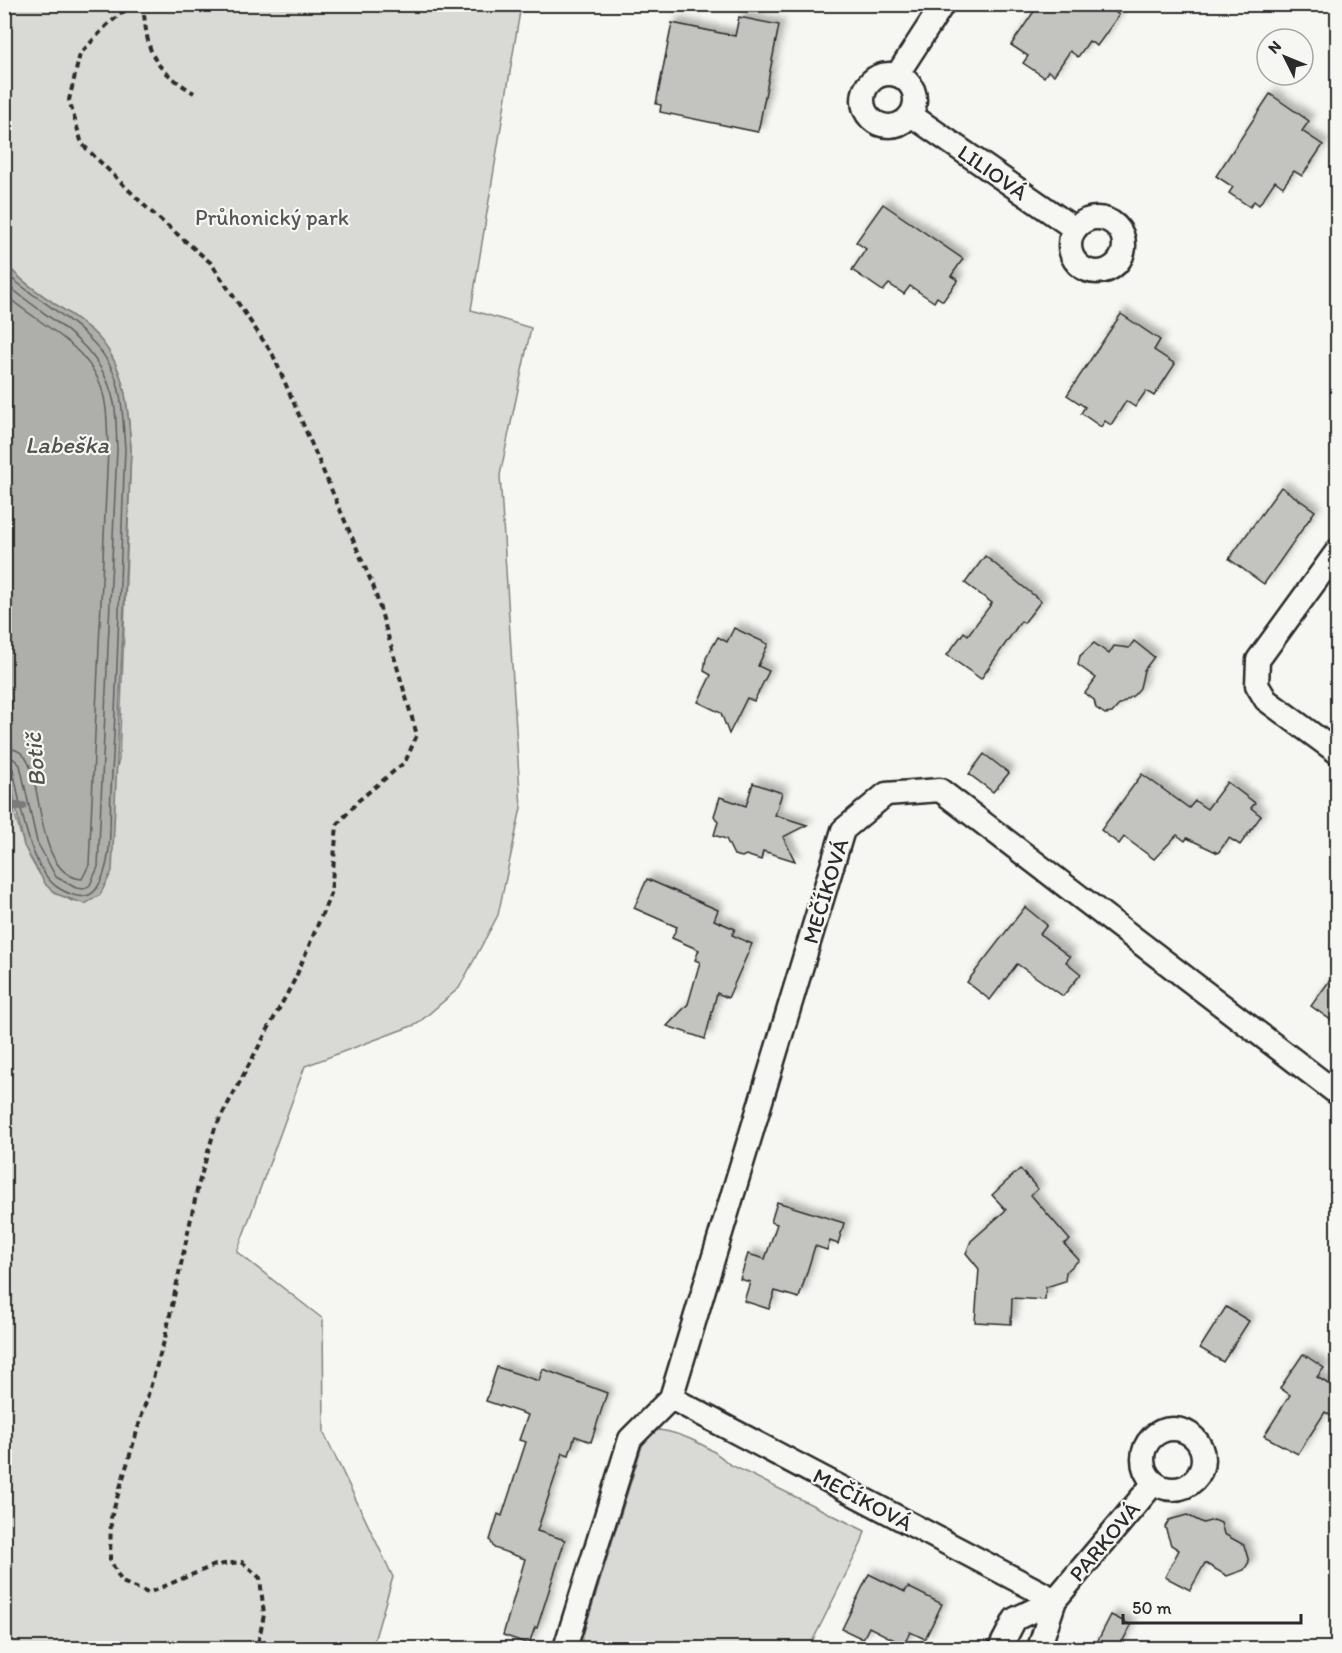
<svg xmlns="http://www.w3.org/2000/svg" width="1342" height="1653" font-family="Itim,sans-serif">
	<style>
		.green { fill: #d9d9d5; stroke: #828280; stroke-width: 1.5 }
		.water { fill: #aeaeab; stroke: #7a7a78; stroke-width: 1.5 }
		.lines { fill: none; stroke-linecap: round; stroke-linejoin: round }
		.shore { stroke: #5f5f5e; stroke-width: 1.5 }
		.stream { stroke: #7a7a78; stroke-width: 8 }
		.building { fill: #c3c3c0; stroke: #2b2b2b; stroke-width: 1.5; filter: url(#shadow) }
		.street-casing { stroke: #2b2b2b; stroke-width: 27 }
		.path { stroke: #2b2b2b; stroke-width: 4; stroke-dasharray: 6 4.5; stroke-linecap: butt }
		.street { stroke: #f6f6f2; stroke-width: 22 }
		.labels { text-anchor: middle; stroke-width: 4.5; stroke-linejoin: round; paint-order: stroke }
		.street-label { font-size: 22px; fill: #2b2b2b; stroke: #f6f6f2 }
		.park-label { font-size: 22px; fill: #565656; stroke: #f6f6f2 }
		.water-label { font-size: 24px; font-style: italic; fill: #525251; stroke: #f6f6f2 }
	</style>
	<defs>
		<filter id="shadow"><feDropShadow dx="5.5" dy="-5.5" stdDeviation="3" flood-color="#0004"/></filter>
	</defs>
	<rect width="100%" height="100%" fill="#f6f6f2"/>
	<filter id="ink" filterUnits="userSpaceOnUse"><feTurbulence type="fractalNoise" baseFrequency=".0167" numOctaves="2"/><feDisplacementMap in="SourceGraphic" scale="12" xChannelSelector="R" yChannelSelector="G"/><feConvolveMatrix kernelMatrix="1 2 1 2 8 2 1 2 1" color-interpolation-filters="sRGB"/></filter>
	<g filter="url(#ink)">
		<g class="green">
			<path d="M 5,5 L 521,5 L 471,310 L 531,328 L 500,475 L 521,808 L 498,915 L 459,988 L 417,1024 L 305,1066 L 237,1252 L 323,1319 L 324,1433 L 393,1577 L 372,1648 L 5,1648 L 4,756 C 14,807 19,876 72,901 L 119,760 L 131,449 C 128,407 126,363 93,332 C 65,307 30,292 5,263 Z"/>
			<path d="M 659,1430 C 682,1433 712,1447 729,1464 L 865,1531 L 861,1544 L 809,1648 L 579,1648 L 642,1446 L 649,1433 Z"/>
		</g>
		<path class="water" d="M 5,263 C 30,292 65,307 93,332 C 126,363 128,407 131,449 L 112,871 L 100,895 L 85,904 L 56,894 L 46,885 L 24,846 L 5,756 Z"/>
		<g class="lines">
			<g class="shore">
				<path d="M 4,272 C 40,304 97,329 115,376 C 123,399 123,424 125,449 C 120,563 118,677 111,790 C 109,821 114,862 97,888 C 88,902 72,896 60,889 C 29,871 20,802 13,769 L 4,764"/>
				<path d="M 4,282 C 48,321 101,340 114,403 C 117,417 116,434 117,449 L 98,867 L 90,885 L 84,889 L 76,888 L 56,877 L 37,842 L 20,765 L 14,759 L 4,757"/>
				<path d="M 4,294 C 36,322 81,341 99,381 C 108,402 107,427 108,449 L 89,865 L 82,879 C 35,875 44,782 25,757 C 20,750 13,748 4,748"/>
			</g>
			<path class="stream" d="M 4,811 L 15,806 L 23,806"/>
		</g>
		<g class="building">
			<path d="M 1039,4 L 1103,4 L 1119,15 L 1097,46 L 1089,41 L 1078,57 L 1070,51 L 1054,75 L 1048,71 L 1044,77 L 1023,63 L 1028,56 L 1011,45 Z"/>
			<path d="M 739,17 L 779,25 L 758,132 L 660,112 L 661,105 L 656,104 L 672,23 L 735,36 Z"/>
			<path d="M 1270,94 L 1309,121 L 1302,131 L 1323,145 L 1302,176 L 1294,171 L 1283,187 L 1275,181 L 1259,205 L 1254,201 L 1250,207 L 1229,193 L 1233,187 L 1216,176 Z"/>
			<path d="M 883,204 L 963,259 L 951,276 L 958,280 L 943,301 L 937,297 L 934,302 L 910,286 L 904,294 L 889,284 L 883,291 L 852,270 L 866,249 L 856,242 Z"/>
			<path d="M 1121,314 L 1160,340 L 1154,350 L 1175,364 L 1154,396 L 1146,391 L 1135,407 L 1126,401 L 1111,425 L 1105,421 L 1101,427 L 1081,413 L 1085,407 L 1067,395 Z"/>
			<path d="M 1281,487 L 1315,511 L 1264,584 L 1229,559 Z"/>
			<path d="M 985,556 L 1041,601 L 1024,623 L 1021,621 L 981,679 L 947,655 L 964,632 L 968,635 L 992,603 L 965,583 Z"/>
			<path d="M 734,628 L 768,644 L 758,666 L 769,671 L 754,701 L 747,698 L 729,734 L 721,713 L 698,702 L 711,675 L 704,671 L 706,658 L 718,637 L 727,642 Z"/>
			<path d="M 1134,641 L 1154,657 L 1144,670 L 1140,688 L 1134,695 L 1118,706 L 1112,713 L 1105,714 L 1096,708 L 1094,700 L 1085,693 L 1096,678 L 1078,665 L 1080,656 L 1094,643 L 1109,654 L 1114,646 L 1129,648 Z"/>
			<path d="M 984,754 L 1009,773 L 993,792 L 969,774 Z"/>
			<path d="M 1142,774 L 1189,808 L 1195,801 L 1207,809 L 1227,782 L 1255,803 L 1251,808 L 1261,816 L 1240,845 L 1229,838 L 1218,853 L 1187,838 L 1185,841 L 1177,835 L 1154,859 L 1124,837 L 1119,844 L 1101,830 Z"/>
			<path d="M 753,783 L 782,793 L 775,815 L 807,825 L 783,837 L 795,861 L 763,851 L 761,860 L 746,855 L 742,857 L 734,855 L 726,839 L 714,835 L 718,822 L 714,816 L 720,797 L 746,806 Z"/>
			<path d="M 647,879 L 718,910 L 714,920 L 735,929 L 732,935 L 752,944 L 728,998 L 717,993 L 705,1039 L 667,1026 L 688,1004 L 700,962 L 695,960 L 699,950 L 672,938 L 677,927 L 634,908 Z"/>
			<path d="M 1025,907 L 1047,925 L 1040,934 L 1070,957 L 1066,962 L 1081,974 L 1063,996 L 1017,964 L 990,1000 L 967,982 Z"/>
			<path d="M 1338,969 L 1338,1025 L 1311,1006 Z"/>
			<path d="M 1020,1169 L 1038,1189 L 1031,1195 L 1070,1240 L 1064,1244 L 1079,1260 L 1066,1272 L 1065,1281 L 1046,1287 L 1045,1300 L 1012,1298 L 1011,1324 L 975,1322 L 979,1269 L 966,1253 L 971,1241 L 1006,1210 L 992,1195 Z"/>
			<path d="M 777,1202 L 844,1223 L 838,1244 L 830,1241 L 827,1250 L 815,1246 L 799,1298 L 775,1291 L 769,1309 L 744,1301 L 750,1282 L 740,1279 L 748,1254 L 765,1259 L 777,1224 L 771,1222 Z"/>
			<path d="M 1226,1307 L 1249,1321 L 1223,1362 L 1200,1348 Z"/>
			<path d="M 1303,1354 L 1324,1368 L 1317,1377 L 1338,1390 L 1338,1420 L 1325,1412 L 1298,1454 L 1264,1436 L 1290,1395 L 1280,1388 Z"/>
			<path d="M 497,1367 L 539,1381 L 543,1369 L 607,1393 L 591,1442 L 575,1436 L 569,1455 L 563,1453 L 537,1531 L 565,1540 L 537,1628 L 535,1627 L 529,1644 L 503,1635 L 525,1559 L 494,1548 L 490,1540 L 498,1514 L 502,1516 L 526,1442 L 519,1440 L 528,1415 L 486,1401 Z"/>
			<path d="M 1187,1515 L 1203,1523 L 1214,1520 L 1221,1523 L 1224,1534 L 1244,1545 L 1249,1562 L 1244,1570 L 1227,1576 L 1205,1563 L 1190,1590 L 1165,1577 L 1179,1550 L 1171,1545 L 1165,1527 L 1169,1520 Z"/>
			<path d="M 869,1574 L 905,1592 L 908,1587 L 942,1604 L 925,1639 L 910,1632 L 904,1645 L 869,1627 L 863,1639 L 842,1629 Z"/>
			<path d="M 1111,1615 L 1131,1625 L 1119,1648 L 1094,1648 Z"/>
		</g>
		<g class="lines">
			<g class="street-casing">
				<g id="street">
					<circle cx="889" cy="100" r="26"/>
					<path d="M 897,75 L 943,4"/>
					<path d="M 911,115 L 1075,229"/>
					<circle cx="1097" cy="245" r="27"/>
					<path d="M 1338,550 L 1258,660 L 1257,685 L 1266,700 L 1338,753"/>
					<path d="M 671,1398 L 1055,1600"/>
					<circle cx="1173" cy="1459" r="30"/>
					<path d="M 565,1648 L 630,1439 L 671,1398 L 843,830 L 886,794 L 940,790 L 1338,1094"/>
					<path d="M 1000,1648 L 1015,1619 L 1055,1600"/>
					<path d="M 1039,1648 L 1055,1600 L 1154,1483"/>
				</g>
			</g>
			<g class="path">
				<path d="M 133,4 L 107,25 L 80,54 L 69,100 L 82,144 L 149,210 L 211,263 L 273,355 L 374,588 L 417,735 L 405,762 L 358,801 L 337,825 L 331,893 L 295,979 L 215,1128 L 198,1186 L 165,1338 L 111,1518 L 110,1560 L 122,1582 L 148,1593 L 215,1565 L 242,1562 L 260,1578 L 264,1615 L 257,1648"/>
				<path d="M 143,4 C 148,55 150,65 194,93"/>
			</g>
			<use href="#street" class="street"/>
		</g>
	</g>
	<g class="labels">
		<g class="street-label">
			<text transform="translate(993 172) rotate(35)" y="8">LILIOVÁ</text>
			<text transform="translate(825 891) rotate(-73)" y="8">MEČÍKOVÁ</text>
			<text transform="translate(863 1499) rotate(28)" y="8">MEČÍKOVÁ</text>
			<text transform="translate(1104 1541) rotate(-50)" y="8">PARKOVÁ</text>
		</g>
		<g class="park-label">
			<text x="272" y="225">Průhonický park</text>
		</g>
		<g class="water-label">
			<text x="67" y="453">Labeška</text>
			<text transform="translate(35 760) rotate(-95)" y="8">Botič</text>
		</g>
	</g>
	<rect width="1342" height="1653" fill="none" stroke="#f6f6f2" stroke-width="24"/>
	<rect x="12" y="12" width="1318" height="1629" fill="none" stroke="#2b2b2b" stroke-width="2" filter="url(#ink)"/>
	<g transform="translate(1285 57) rotate(313)"><circle r="28" fill="#f6f6f2" stroke="#a5a5a2" stroke-width="1.5"/>
	<path d="M0-4.5L10 22L0 15L-10 22Z" fill="#2b2b2b"/>
	<text y="-9" font-size="16" font-weight="bold" text-anchor="middle" fill="#2b2b2b">N</text>
	</g>
	<path d="M1123 1614v9h178v-9" fill="none" stroke="#2b2b2b" stroke-width="3"/>
	<text x="1132" y="1614" font-size="18" fill="#2b2b2b" stroke="#f6f6f2" stroke-width="4.5" paint-order="stroke">50 m</text>
</svg>
